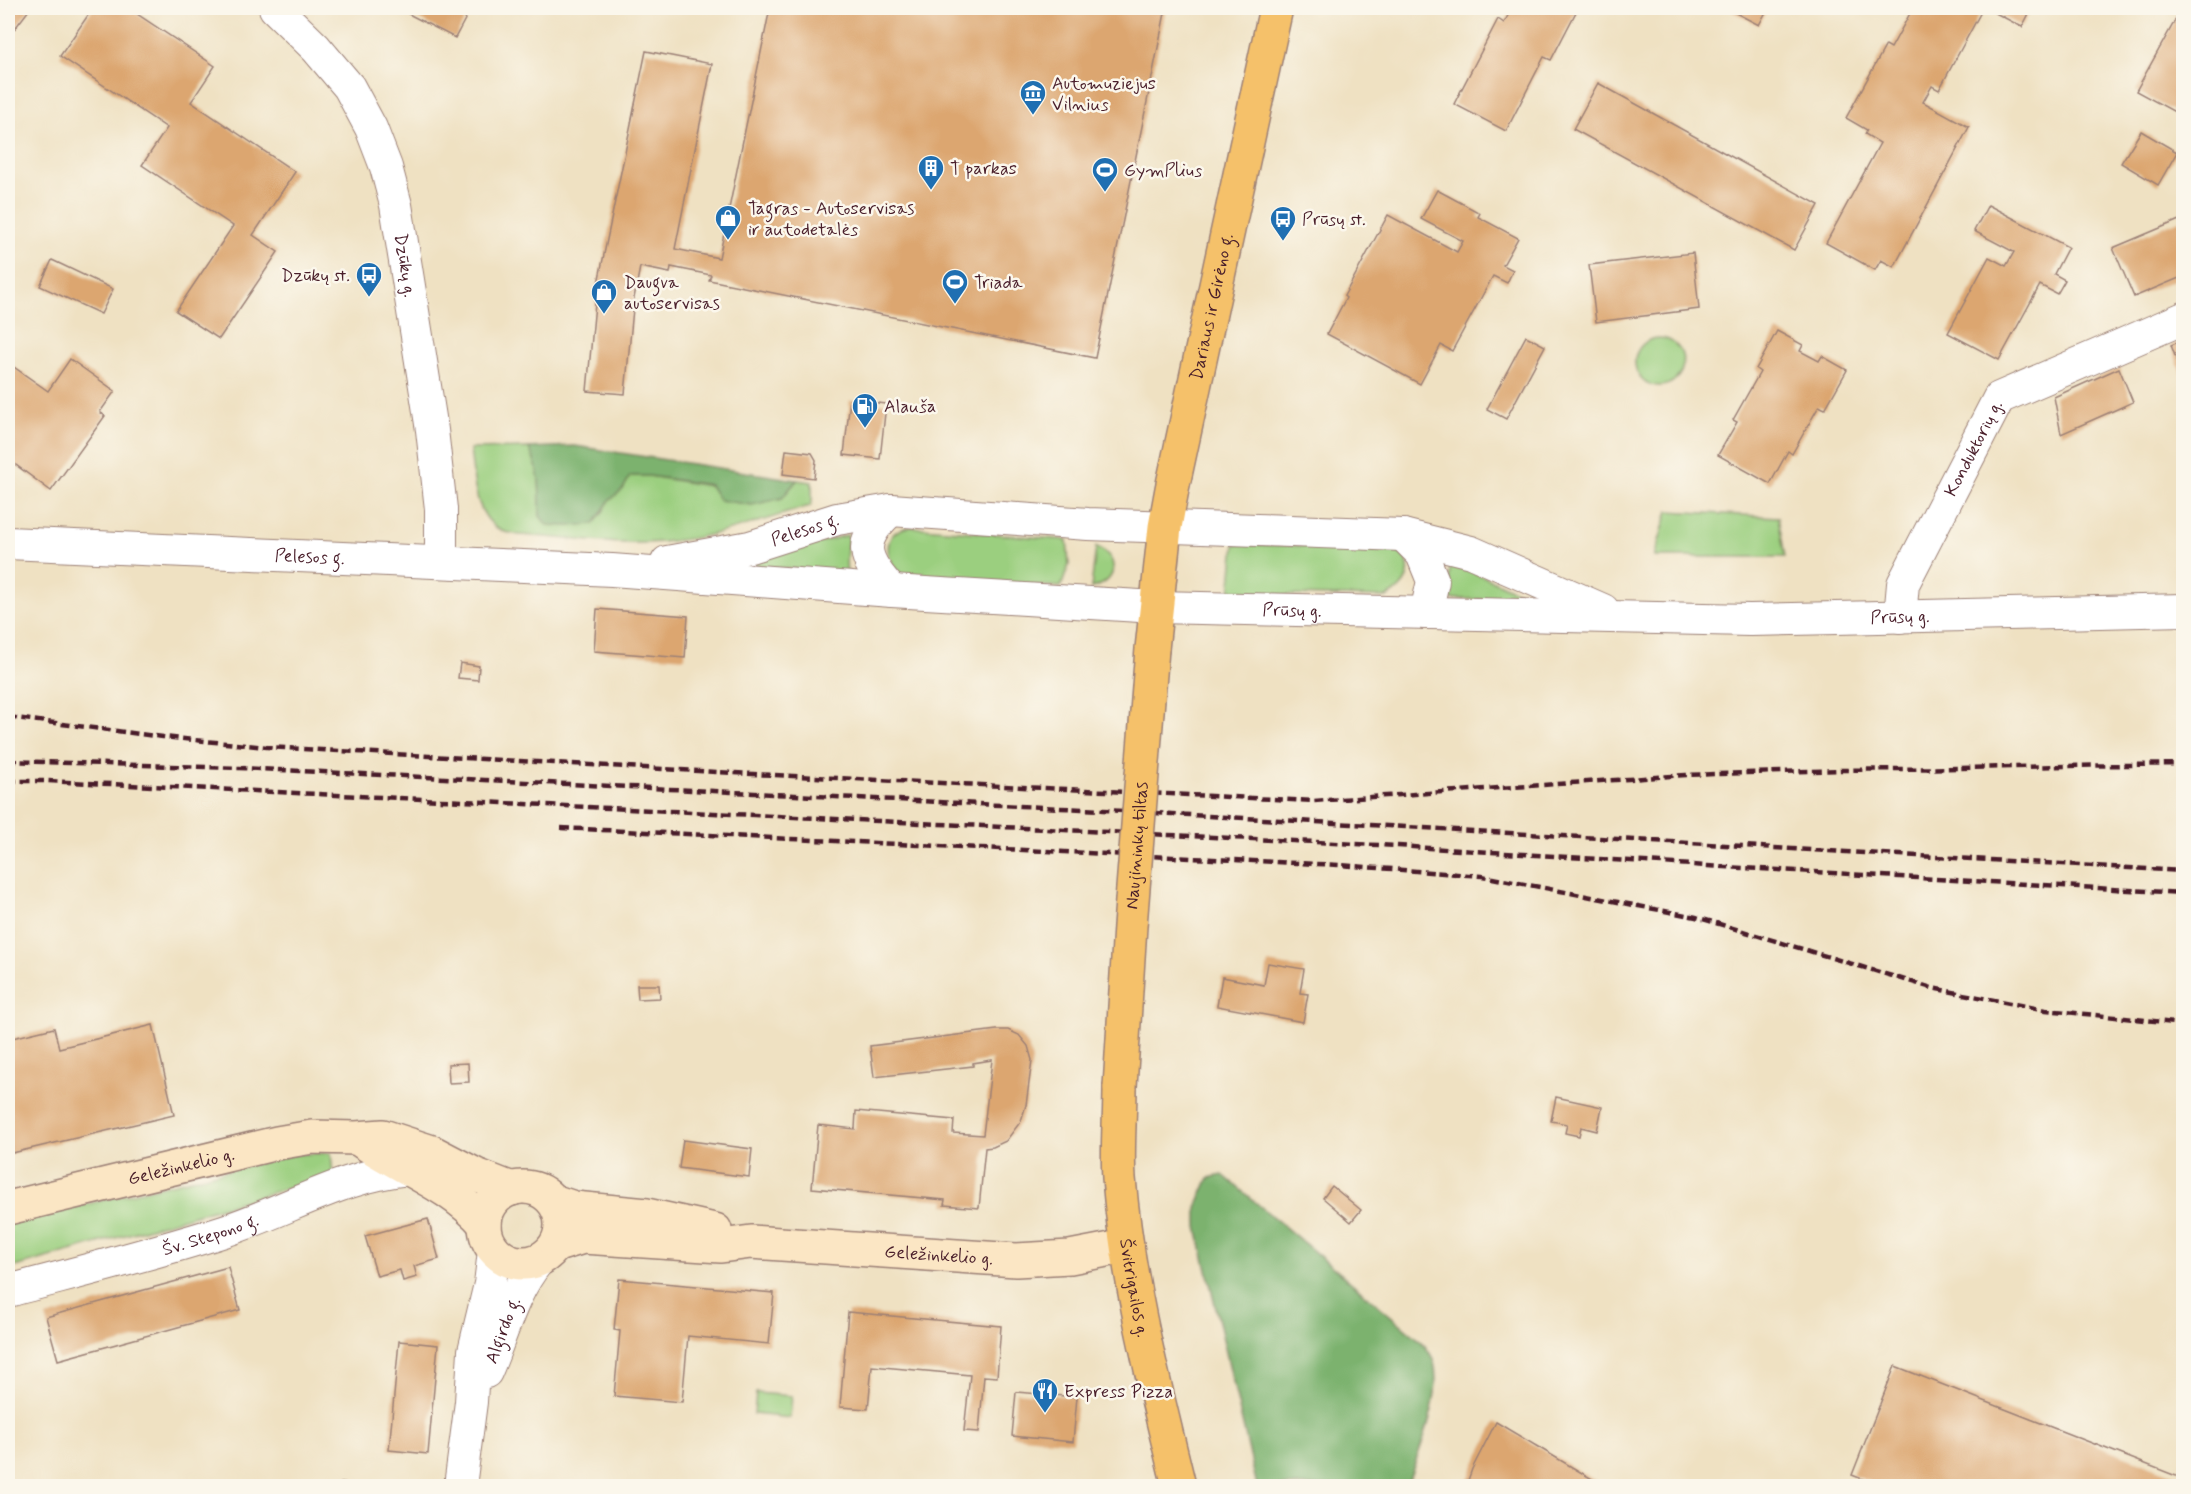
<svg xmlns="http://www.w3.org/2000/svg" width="2191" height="1494" font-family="Mynerve,sans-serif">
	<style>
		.green { fill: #9bcf7f; stroke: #727755; stroke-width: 1.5 }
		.forest { fill: #7cb26e; stroke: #63684c; stroke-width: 1.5 }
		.building { fill: #dca670 }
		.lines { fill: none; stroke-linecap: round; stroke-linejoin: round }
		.street-casing { stroke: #9c8076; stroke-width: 34 }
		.secondary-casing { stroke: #9c8076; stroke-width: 36 }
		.primary-casing { stroke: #9c8076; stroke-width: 36 }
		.street { stroke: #fff; stroke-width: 32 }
		.secondary { stroke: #fbe6c4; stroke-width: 33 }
		.primary { stroke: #f5c16b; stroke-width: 33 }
		.rail { stroke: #4a1f2b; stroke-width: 4.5; stroke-dasharray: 9 4.5; stroke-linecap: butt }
		.primary-bridge-casing { stroke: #9c8076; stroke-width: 36; stroke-linecap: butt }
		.primary-bridge { stroke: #f5c16b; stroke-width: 33 }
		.labels { text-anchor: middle; stroke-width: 5; stroke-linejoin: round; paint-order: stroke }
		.poi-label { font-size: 18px; fill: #4a1f2b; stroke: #fbf7ec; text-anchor: start }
		.street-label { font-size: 18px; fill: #4a1f2b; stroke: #fbf7ec }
	</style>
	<rect width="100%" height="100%" fill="#fbf7ec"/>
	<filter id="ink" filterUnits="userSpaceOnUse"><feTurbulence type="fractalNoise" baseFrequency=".0167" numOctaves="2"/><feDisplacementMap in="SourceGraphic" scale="12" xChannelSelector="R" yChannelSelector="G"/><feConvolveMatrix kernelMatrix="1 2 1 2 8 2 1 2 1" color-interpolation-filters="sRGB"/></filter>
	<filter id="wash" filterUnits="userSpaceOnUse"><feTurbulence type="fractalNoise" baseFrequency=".008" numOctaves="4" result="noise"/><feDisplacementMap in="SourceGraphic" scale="24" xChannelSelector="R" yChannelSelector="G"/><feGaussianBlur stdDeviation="1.35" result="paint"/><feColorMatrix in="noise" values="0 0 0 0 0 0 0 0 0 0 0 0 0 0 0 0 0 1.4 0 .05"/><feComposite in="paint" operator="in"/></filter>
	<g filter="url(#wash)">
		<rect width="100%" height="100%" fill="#efe1c2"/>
		<g class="green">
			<circle cx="1659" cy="362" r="24"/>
			<path d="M 529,448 C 541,470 540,491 540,516 L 601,515 L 609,501 L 623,489 L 630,476 L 649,476 L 782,498 L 797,480 L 812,482 L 812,502 L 810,506 C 765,519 718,537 671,541 C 621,547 569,538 519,535 C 513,533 505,533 500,530 C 473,514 474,477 470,449 Z"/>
			<path d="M 1668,511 L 1778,517 L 1785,557 L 1654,557 Z"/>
			<path d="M 910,527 L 1067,540 L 1069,565 L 1061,587 L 904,577 C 884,563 880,530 910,527 Z"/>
			<path d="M 847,535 L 848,537 C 847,550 845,560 847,573 L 737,565 Z"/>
			<path d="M 1235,544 L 1391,548 C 1419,561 1410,586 1387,597 L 1230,594 Z"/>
			<path d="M 1096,547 C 1121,557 1118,583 1091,588 Z"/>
			<path d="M 1454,563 L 1528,597 L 1530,599 L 1447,599 L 1446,598 L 1449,586 L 1450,565 Z"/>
			<path d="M 331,1153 L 333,1175 L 8,1269 L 8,1223 L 296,1154 Z"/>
			<path d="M 756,1393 L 792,1396 L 790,1418 L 754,1414 Z"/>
		</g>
		<g class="forest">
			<path d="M 575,446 L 797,480 L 782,498 L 752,505 L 719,500 L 710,485 L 649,476 L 630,476 L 623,489 L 609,501 L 594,524 L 568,526 L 547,525 L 540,516 C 540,491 541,471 529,448 Z"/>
			<path d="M 1223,1175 L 1422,1342 C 1426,1348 1432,1355 1434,1362 C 1443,1398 1418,1452 1407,1486 L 1257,1486 L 1197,1227 L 1197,1205 L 1209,1178 Z"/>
		</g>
		<g id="blocks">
			<g class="building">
				<path d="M 8,8 L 26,8 L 29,10 L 13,31 L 8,27 Z"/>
				<path d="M 93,8 L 128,8 L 215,66 L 191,102 L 295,172 L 253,235 L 278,252 L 219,339 L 176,311 L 233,226 L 142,165 L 167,128 L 60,56 Z"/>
				<path d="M 397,8 L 471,8 L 455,38 Z"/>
				<path d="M 770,8 L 1166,8 L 1095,358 L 714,281 L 709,280 L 711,275 L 671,267 L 670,273 L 640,267 L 634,298 L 625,394 L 587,391 L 596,293 L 646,51 L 712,64 L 675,249 L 719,258 Z"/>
				<path d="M 1512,8 L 1578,8 L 1551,60 L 1544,57 L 1506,131 L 1454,104 L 1498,19 L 1504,23 Z"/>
				<path d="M 1726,8 L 1768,8 L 1759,25 Z"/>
				<path d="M 1913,8 L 1983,8 L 1939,90 L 1932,86 L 1923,102 L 1969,127 L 1894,267 L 1881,260 L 1875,270 L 1826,243 L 1880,143 L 1865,134 L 1867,130 L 1846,118 L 1886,45 L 1891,48 Z"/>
				<path d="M 1986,8 L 2032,8 L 2022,27 Z"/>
				<path d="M 2182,8 L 2184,8 L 2184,117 L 2136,91 Z"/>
				<path d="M 1598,83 L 1819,205 L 1794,250 L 1573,129 Z"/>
				<path d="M 2141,131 L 2177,152 L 2158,185 L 2121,163 Z"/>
				<path d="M 1437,190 L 1480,213 L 1478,217 L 1518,238 L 1503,265 L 1513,270 L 1507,283 L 1493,276 L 1452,351 L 1441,345 L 1420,384 L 1327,334 L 1346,298 L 1344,296 L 1388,215 L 1457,252 L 1463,241 L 1421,219 Z"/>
				<path d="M 1988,205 L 2068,247 L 2054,274 L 2065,280 L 2057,294 L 2040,285 L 1999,360 L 1948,333 L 1989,257 L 2006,266 L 2014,252 L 1974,231 Z"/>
				<path d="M 2184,218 L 2184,276 L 2134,297 L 2113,248 Z"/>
				<path d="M 1693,253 L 1699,309 L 1596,322 L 1589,265 Z"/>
				<path d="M 52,260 L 113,289 L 101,314 L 40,286 Z"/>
				<path d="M 1777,331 L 1803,345 L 1800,351 L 1819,361 L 1822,356 L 1847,370 L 1825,409 L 1819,406 L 1792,454 L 1788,451 L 1770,484 L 1718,455 L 1737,422 L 1733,420 L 1760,372 L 1756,369 Z"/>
				<path d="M 1526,336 L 1545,346 L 1506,419 L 1487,409 Z"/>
				<path d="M 2184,340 L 2184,378 L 2183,378 L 2171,345 Z"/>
				<path d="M 70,359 L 115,391 L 100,412 L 105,416 L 51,491 L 8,459 L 8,363 L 48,391 Z"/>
				<path d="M 2119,368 L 2133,402 L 2061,434 L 2054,397 Z"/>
				<path d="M 850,400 L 886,404 L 880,459 L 844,455 Z"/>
				<path d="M 786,450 L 812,453 L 816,460 L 814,478 L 783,474 Z"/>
				<path d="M 597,609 L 688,616 L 685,658 L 594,651 Z"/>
				<path d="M 460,663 L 479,666 L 478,680 L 458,678 Z"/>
				<path d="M 1268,963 L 1304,969 L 1300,993 L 1308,994 L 1303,1022 L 1217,1006 L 1222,977 L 1264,985 Z"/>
				<path d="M 637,985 L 659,985 L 660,998 L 638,999 Z"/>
				<path d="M 153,1025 L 174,1115 L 8,1154 L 8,1039 L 54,1028 L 59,1048 Z"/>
				<path d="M 997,1030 L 1008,1030 L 1019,1035 L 1028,1046 L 1032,1060 L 1026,1105 L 1021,1121 L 1006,1141 L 993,1147 L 985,1148 L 979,1208 L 944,1205 L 945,1200 L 812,1188 L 818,1125 L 855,1129 L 856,1111 L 954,1120 L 953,1133 L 983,1135 L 992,1060 L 973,1063 L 973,1066 L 874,1077 L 870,1046 Z"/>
				<path d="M 468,1063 L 469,1082 L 449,1083 L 448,1064 Z"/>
				<path d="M 1556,1097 L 1602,1107 L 1597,1131 L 1581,1127 L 1579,1136 L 1565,1133 L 1567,1124 L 1551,1121 Z"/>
				<path d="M 683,1140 L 752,1149 L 749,1177 L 679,1168 Z"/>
				<path d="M 1332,1186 L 1361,1210 L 1351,1222 L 1323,1198 Z"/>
				<path d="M 428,1219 L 439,1259 L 414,1266 L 417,1277 L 403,1281 L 400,1270 L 377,1276 L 365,1236 Z"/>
				<path d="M 228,1267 L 240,1310 L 58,1360 L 46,1317 Z"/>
				<path d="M 619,1279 L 774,1293 L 769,1344 L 688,1336 L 682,1402 L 614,1396 L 620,1331 L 614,1330 Z"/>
				<path d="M 848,1312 L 1001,1326 L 997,1377 L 984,1376 L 979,1432 L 964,1431 L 970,1375 L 872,1366 L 868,1409 L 840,1407 Z"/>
				<path d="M 399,1341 L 438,1345 L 428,1454 L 389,1450 Z"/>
				<path d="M 1895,1366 L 2184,1479 L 2184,1486 L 1880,1486 L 1852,1475 Z"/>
				<path d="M 1016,1392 L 1077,1397 L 1073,1442 L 1012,1436 Z"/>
				<path d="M 1496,1422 L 1538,1447 L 1604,1486 L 1466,1486 L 1472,1469 Z"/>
				<path d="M 341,1483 L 355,1485 L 355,1486 L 340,1486 Z"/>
			</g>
		</g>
	</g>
	<g filter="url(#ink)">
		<use href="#blocks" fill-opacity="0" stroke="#9c8076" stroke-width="1.5"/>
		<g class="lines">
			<g class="street-casing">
				<g id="street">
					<path id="s1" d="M 275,8 L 316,48 L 349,87 L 371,128 L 386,167 L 396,205 L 432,430 L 441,509 L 441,561"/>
					<path d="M 891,510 C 856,542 862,558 892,591"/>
					<path d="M 1403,535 L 1422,554 L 1433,581 L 1426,613"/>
					<path id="s2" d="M 8,543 L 612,570 L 892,591 L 1156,607 L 1750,620 L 2184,610"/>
					<path id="s3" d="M 667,562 L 750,547 L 837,519 L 891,510 L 1088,524 L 1403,535 L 1471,552 L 1603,610"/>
					<path id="s4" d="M 1900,617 L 1903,584 L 1999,398 L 2184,318"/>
					<path id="s5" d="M 8,1291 C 79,1272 153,1254 224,1231 C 286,1211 343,1175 409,1169"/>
					<path id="s6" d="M 486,1372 C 503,1334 511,1294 538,1261"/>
					<path d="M 460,1486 L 471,1402 L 474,1351 L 490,1284 L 494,1251"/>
				</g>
			</g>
			<g class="secondary-casing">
				<g id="secondary">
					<path d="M 363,1142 C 404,1169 452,1186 485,1224"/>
					<circle cx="523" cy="1225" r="38"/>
					<path d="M 553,1201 L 574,1208 L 647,1215 L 715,1230"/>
					<path id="s7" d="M 8,1208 L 277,1143 L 312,1137 L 356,1138 L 383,1136 L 432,1152 L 476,1175 L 512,1189"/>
					<path id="s8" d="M 557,1245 L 583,1237 L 721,1246 L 751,1242 L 1016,1260 L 1070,1257 L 1127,1246"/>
				</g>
			</g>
			<g class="primary-casing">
				<g id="primary">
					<path id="s9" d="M 1152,649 L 1165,527 L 1172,489 L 1276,8"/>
					<path id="s10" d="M 1120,1087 C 1120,1117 1117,1148 1119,1178 C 1127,1280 1155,1387 1179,1486"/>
				</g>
			</g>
			<use href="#street" class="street"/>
			<use href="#secondary" class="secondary"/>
			<use href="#primary" class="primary"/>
			<g class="rail">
				<path d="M 8,717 L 163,737 L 267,747 L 753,774 L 1314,801 L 1686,775 L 1842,770 L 2184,764"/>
				<path d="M 8,761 L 239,768 L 1103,810 L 2184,871"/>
				<path d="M 8,781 L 47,781 L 1398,846 L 1707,866 L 2184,893"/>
				<path d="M 561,828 L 1339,865 L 1482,876 L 1696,917 L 1932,988 L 2046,1010 L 2184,1024"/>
			</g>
			<g class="primary-bridge-casing">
				<g id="primary-bridge">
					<path id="s11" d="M 1120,1087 L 1130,926 L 1152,649"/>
				</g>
			</g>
			<use href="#primary-bridge" class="primary-bridge"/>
		</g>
	</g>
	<defs>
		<g id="museum-pin" transform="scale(1.35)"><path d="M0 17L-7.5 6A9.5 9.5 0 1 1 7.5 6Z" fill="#1f6fb2" stroke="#fbf7ec"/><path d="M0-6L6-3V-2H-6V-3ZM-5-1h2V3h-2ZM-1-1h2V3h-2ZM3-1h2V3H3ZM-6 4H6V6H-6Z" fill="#fff"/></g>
		<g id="building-pin" transform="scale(1.35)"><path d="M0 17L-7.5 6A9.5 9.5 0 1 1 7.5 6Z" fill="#1f6fb2" stroke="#fbf7ec"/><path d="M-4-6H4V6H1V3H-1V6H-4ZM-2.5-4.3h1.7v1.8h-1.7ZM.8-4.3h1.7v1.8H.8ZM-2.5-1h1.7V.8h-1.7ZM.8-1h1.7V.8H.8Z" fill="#fff"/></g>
		<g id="stadium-pin" transform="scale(1.35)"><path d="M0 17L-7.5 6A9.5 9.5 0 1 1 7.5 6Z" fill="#1f6fb2" stroke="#fbf7ec"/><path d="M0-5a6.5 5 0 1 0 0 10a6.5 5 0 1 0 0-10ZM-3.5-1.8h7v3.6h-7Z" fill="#fff"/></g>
		<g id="shop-pin" transform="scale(1.35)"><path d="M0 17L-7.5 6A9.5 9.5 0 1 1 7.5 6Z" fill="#1f6fb2" stroke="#fbf7ec"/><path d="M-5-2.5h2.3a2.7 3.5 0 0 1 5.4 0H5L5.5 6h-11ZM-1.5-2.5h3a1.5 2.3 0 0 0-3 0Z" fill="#fff"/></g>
		<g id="bus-pin" transform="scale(1.35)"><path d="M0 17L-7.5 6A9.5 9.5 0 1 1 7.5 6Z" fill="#1f6fb2" stroke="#fbf7ec"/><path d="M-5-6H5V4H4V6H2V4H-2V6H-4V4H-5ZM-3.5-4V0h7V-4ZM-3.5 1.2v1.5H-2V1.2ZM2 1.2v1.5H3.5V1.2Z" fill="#fff"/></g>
		<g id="fuel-pin" transform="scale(1.35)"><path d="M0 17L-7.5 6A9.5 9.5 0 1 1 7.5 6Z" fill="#1f6fb2" stroke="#fbf7ec"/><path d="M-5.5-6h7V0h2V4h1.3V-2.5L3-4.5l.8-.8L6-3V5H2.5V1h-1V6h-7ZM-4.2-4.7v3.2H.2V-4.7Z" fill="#fff"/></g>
		<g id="restaurant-pin" transform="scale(1.35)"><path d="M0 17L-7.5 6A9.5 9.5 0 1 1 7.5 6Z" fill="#1f6fb2" stroke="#fbf7ec"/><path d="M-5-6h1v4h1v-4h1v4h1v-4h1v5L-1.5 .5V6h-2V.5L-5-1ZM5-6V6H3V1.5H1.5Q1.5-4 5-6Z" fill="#fff"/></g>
	</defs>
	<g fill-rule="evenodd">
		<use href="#museum-pin" x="1033" y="93"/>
		<use href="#building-pin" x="931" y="168"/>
		<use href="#stadium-pin" x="1105" y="170"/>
		<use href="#shop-pin" x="728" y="218"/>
		<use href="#bus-pin" x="1283" y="219"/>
		<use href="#bus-pin" x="369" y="275"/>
		<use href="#stadium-pin" x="955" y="282"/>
		<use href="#shop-pin" x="604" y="292"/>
		<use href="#fuel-pin" x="865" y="406"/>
		<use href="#restaurant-pin" x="1045" y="1391"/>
	</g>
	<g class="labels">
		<g class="poi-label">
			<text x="1052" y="89">Automuziejus<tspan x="1052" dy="21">Vilnius</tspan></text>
			<text x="950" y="174">T parkas</text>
			<text x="1124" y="176">GymPlius</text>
			<text x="748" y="214">Tagras - Autoservisas<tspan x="748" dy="21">ir autodetalės</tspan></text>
			<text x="1302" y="225">Prūsų st.</text>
			<text x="350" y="281" text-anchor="end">Dzūkų st.</text>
			<text x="624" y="288">Daugva<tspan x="624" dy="21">autoservisas</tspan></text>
			<text x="974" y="288">Triada</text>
			<text x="884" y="412">Alauša</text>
			<text x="1064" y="1397">Express Pizza</text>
		</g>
		<g class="street-label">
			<text dy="6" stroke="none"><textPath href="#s1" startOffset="297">Dzūkų g.</textPath></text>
			<text dy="6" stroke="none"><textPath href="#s9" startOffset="348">Dariaus ir Girėno g.</textPath></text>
			<text dy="6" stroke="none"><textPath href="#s4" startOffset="186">Konduktorių g.</textPath></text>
			<text dy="6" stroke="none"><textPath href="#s3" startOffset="142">Pelesos g.</textPath></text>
			<text dy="6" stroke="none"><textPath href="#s2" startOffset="302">Pelesos g.</textPath></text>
			<text dy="6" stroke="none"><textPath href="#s2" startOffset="1286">Prūsų g.</textPath></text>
			<text dy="6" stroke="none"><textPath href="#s2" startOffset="1894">Prūsų g.</textPath></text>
			<text dy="6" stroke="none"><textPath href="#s11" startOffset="242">Naujininkų tiltas</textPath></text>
			<text dy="6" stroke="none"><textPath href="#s7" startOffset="178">Geležinkelio g.</textPath></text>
			<text dy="6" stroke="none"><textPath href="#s5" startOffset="210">Šv. Stepono g.</textPath></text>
			<text dy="6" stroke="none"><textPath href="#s8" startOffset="384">Geležinkelio g.</textPath></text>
			<text dy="6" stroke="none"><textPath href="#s10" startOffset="202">Švitrigailos g.</textPath></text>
			<text dy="6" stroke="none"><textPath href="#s6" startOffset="45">Algirdo g.</textPath></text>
		</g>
	</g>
	<rect width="2191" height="1494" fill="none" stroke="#fbf7ec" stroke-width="30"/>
</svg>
